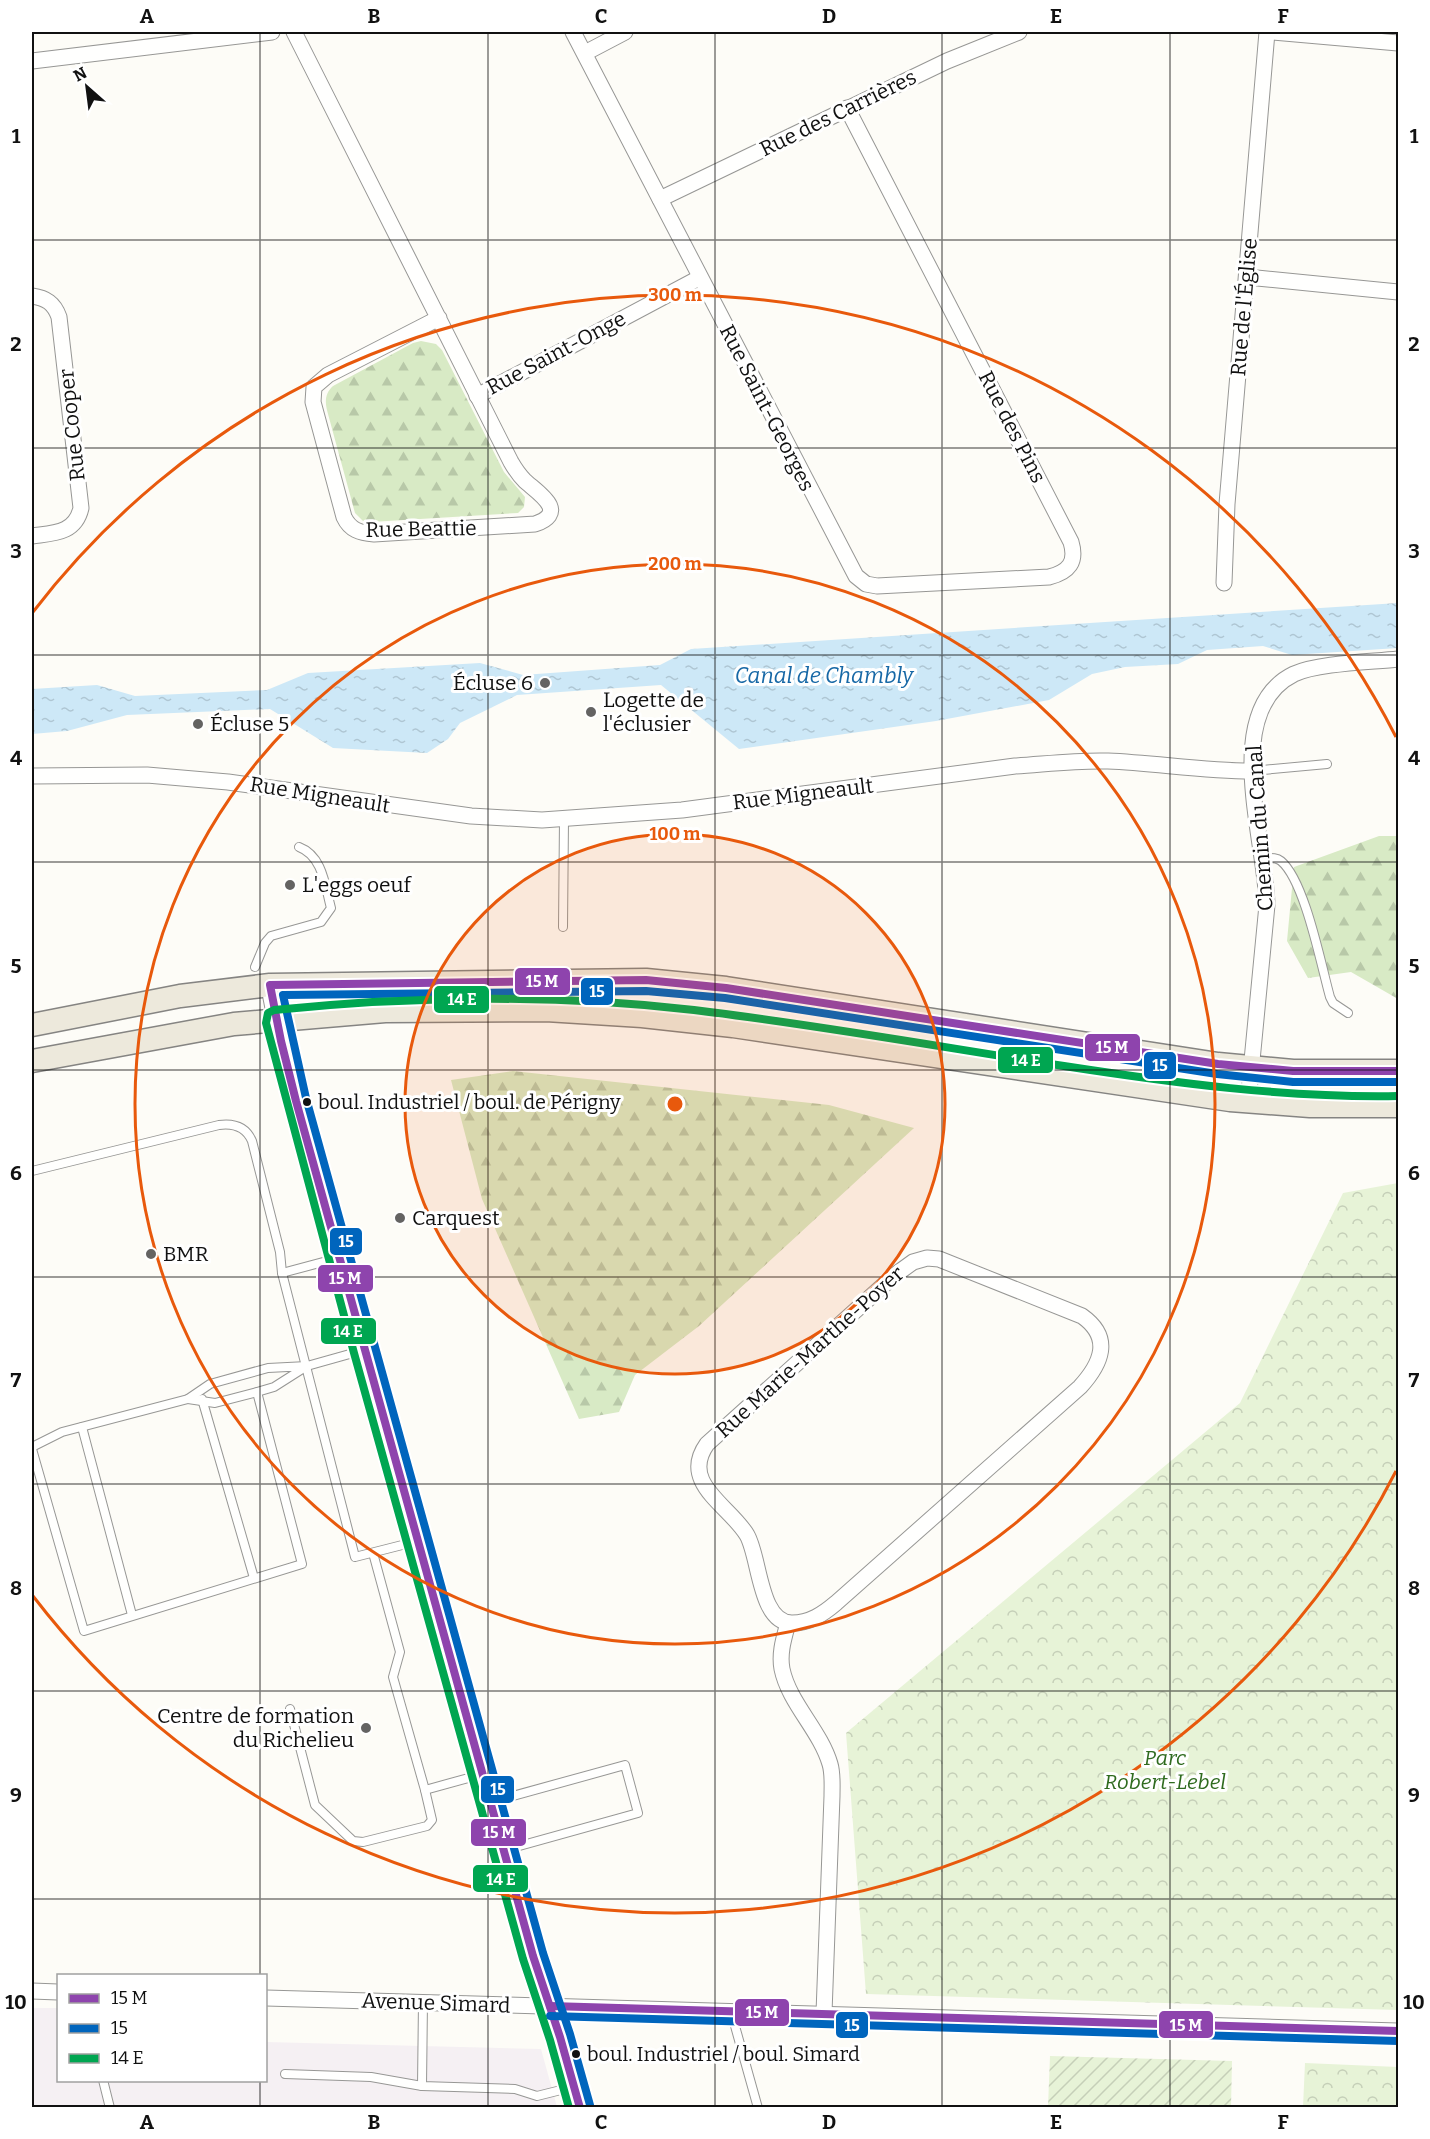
<svg xmlns="http://www.w3.org/2000/svg" width="1430" height="2139" font-family="Bitter,serif">
	<style>
		.industrial { fill: #f5f0f3 }
		.forest { fill: url(#forest-firs) }
		.park { fill: url(#park-crowns) }
		.garden { fill: url(#garden-furrows) }
		.water { fill: url(#water-ripples) }
		.lines { fill: none; stroke-linecap: round; stroke-linejoin: round }
		.service-casing { stroke: #979795; stroke-width: 10 }
		.minor-casing { stroke: #979795; stroke-width: 17 }
		.tertiary-casing { stroke: #979795; stroke-width: 20 }
		.primary-casing { stroke: #858482; stroke-width: 25 }
		.service { stroke: #fffffe; stroke-width: 8 }
		.minor { stroke: #fffffe; stroke-width: 15 }
		.tertiary { stroke: #fffffe; stroke-width: 18 }
		.primary { stroke: #ede9dc; stroke-width: 22 }
		.bus-1-casing { stroke: #fff; stroke-width: 12 }
		.bus-2-casing { stroke: #fff; stroke-width: 12 }
		.bus-3-casing { stroke: #fff; stroke-width: 12 }
		.bus-1 { stroke: #8e44ad; stroke-width: 8 }
		.bus-2 { stroke: #0065bd; stroke-width: 8 }
		.bus-3 { stroke: #00a651; stroke-width: 8 }
		.grid { fill: none; stroke: #111; stroke-width: 1.5; stroke-opacity: 0.55 }
		.ring { fill: none; stroke: #e8590c; stroke-width: 3 }
		.poi-dot { fill: #646362; stroke: #fff; stroke-width: 2 }
		.bus-dot { fill: #111; stroke: #fff; stroke-width: 2 }
		.labels { text-anchor: middle; stroke-width: 6; stroke-linejoin: round; paint-order: stroke }
		.bus-label { font-size: 20px; fill: #111; stroke: #fff; text-anchor: start }
		.street-label { font-size: 21px; fill: #111; stroke: #fff }
		.poi-label { font-size: 21px; fill: #111; stroke: #fff; text-anchor: start }
		.park-label { font-size: 21px; font-style: italic; fill: #2f6b1f; stroke: #fff }
		.water-label { font-size: 22px; font-style: italic; fill: #1768a6; stroke: #fff }
		.centre { fill: #e8590c; stroke: #fff; stroke-width: 3 }
		.ring-label { font-size: 18px; text-anchor: middle; font-weight: bold; fill: #e8590c; stroke: #fff; stroke-width: 6; stroke-linejoin: round; paint-order: stroke }
		.line-badge { stroke: #fff; stroke-width: 2 }
		.badge-label { font-size: 16px; text-anchor: middle; font-weight: bold; fill: #fff }
		.neatline { fill: none; stroke: #111; stroke-width: 2 }
		.grid-label { font-size: 20px; text-anchor: middle; font-weight: bold; fill: #111 }
	</style>
	<defs>
		<pattern id="forest-firs" width="22" height="20" patternUnits="userSpaceOnUse" patternTransform="scale(1.5)"><rect width="22" height="20" fill="#d8eac5"/><path d="M5 1l3.5 6h-7zM16 11l3.5 6h-7z" fill="#b8c8a8"/></pattern>
		<pattern id="park-crowns" width="20" height="18" patternUnits="userSpaceOnUse" patternTransform="scale(1.5)"><rect width="20" height="18" fill="#e7f3d7"/><path d="M2 6a3 3 0 1 1 6 0M12 15a3 3 0 1 1 6 0" fill="none" stroke="#c5cfb8"/></pattern>
		<pattern id="garden-furrows" width="10" height="10" patternUnits="userSpaceOnUse" patternTransform="scale(1.5)"><rect width="10" height="10" fill="#e7f3d7"/><path d="M-1 1l2-2M0 10L10 0M9 11l2-2" fill="none" stroke="#c5cfb8"/></pattern>
		<pattern id="water-ripples" width="26" height="14" patternUnits="userSpaceOnUse" patternTransform="scale(1.5)"><rect width="26" height="14" fill="#cde8f7"/><path d="M2 4q2-2 4 0t4 0M15 11q2-2 4 0t4 0" fill="none" stroke="#afc6d3"/></pattern>
	</defs>
	<rect width="100%" height="100%" fill="#fdfcf7"/>
	<path class="industrial" d="M 32,2008 L 58,2008 L 58,2080 L 266,2080 L 266,2042 L 541,2049 L 557,2107 L 32,2108 Z"/>
	<g class="forest">
		<path d="M 421,341 L 436,344 L 442,350 L 504,472 L 525,497 L 524,507 L 518,513 L 371,522 L 363,521 L 355,513 L 328,414 C 325,404 324,394 333,386 L 413,343 Z"/>
		<path d="M 1379,836 L 1398,836 L 1398,999 L 1351,972 L 1308,978 L 1287,941 L 1294,867 Z"/>
		<path d="M 513,1071 L 829,1105 L 914,1128 L 699,1326 L 635,1375 L 619,1412 L 579,1419 L 482,1199 L 451,1080 Z"/>
	</g>
	<g class="park">
		<path d="M 1398,1183 L 1398,2010 L 866,1994 L 846,1733 L 1240,1403 L 1343,1193 Z"/>
		<path d="M 1305,2063 L 1398,2067 L 1398,2107 L 1303,2107 Z"/>
	</g>
	<path class="garden" d="M 1050,2056 L 1232,2061 L 1231,2107 L 1048,2107 Z"/>
	<path class="water" d="M 1398,603 L 1398,648 L 1292,655 L 1263,646 L 1207,650 L 1178,664 L 1125,667 L 1092,674 L 1049,700 L 936,721 L 739,749 L 661,685 L 517,695 L 460,723 L 448,739 L 427,753 L 333,748 L 270,709 L 127,715 L 67,731 L 32,734 L 32,689 L 97,685 L 135,696 L 267,690 L 308,673 L 480,663 L 523,675 L 660,665 L 691,649 Z"/>
	<g class="lines">
		<g class="service-casing">
			<g id="service">
				<path d="M 1252,771 L 1327,764"/>
				<path d="M 1263,858 C 1270,858 1276,857 1281,861 C 1305,881 1321,965 1330,997 L 1333,1003 L 1348,1013"/>
				<path d="M 563,927 L 564,819"/>
				<path d="M 255,967 L 265,943 L 271,936 L 321,922 L 331,908 C 325,886 323,856 299,847"/>
				<path d="M 32,1171 L 219,1125 C 234,1123 246,1127 252,1141 L 280,1252 L 282,1273 L 355,1557 L 418,1541"/>
				<path d="M 282,1273 L 338,1258"/>
				<path d="M 307,1366 L 274,1387 L 257,1392 L 215,1403 L 188,1399 L 210,1384 L 268,1368 L 307,1366 L 364,1350"/>
				<path d="M 202,1399 L 254,1578"/>
				<path d="M 82,1427 L 132,1615"/>
				<path d="M 32,1447 L 62,1432 L 188,1399"/>
				<path d="M 32,1449 L 84,1631 L 302,1564 L 257,1392"/>
				<path d="M 373,1553 L 400,1652 L 393,1677 L 425,1790 L 483,1774"/>
				<path d="M 290,1709 L 315,1805 L 353,1841 L 363,1842 L 427,1826 L 432,1820 L 425,1790"/>
				<path d="M 491,1802 L 625,1765 L 638,1813 L 505,1850"/>
				<path d="M 423,2002 L 422,2086 L 515,2089 L 537,2096 L 573,2087"/>
				<path d="M 734,2011 L 735,2026 L 758,2108"/>
				<path d="M 285,2074 L 371,2077 L 422,2086"/>
				<path d="M 103,2080 L 110,2108"/>
			</g>
		</g>
		<g class="minor-casing">
			<g id="minor">
				<path d="M 294,32 L 511,462 C 515,469 519,475 525,481 C 537,492 570,512 535,524 L 374,534 C 360,533 350,530 344,517 L 313,402 L 314,387 L 328,375 L 439,318"/>
				<path d="M 573,32 L 856,576 L 866,584 L 877,586 L 1049,577 C 1069,572 1077,562 1071,542 L 847,108"/>
				<path d="M 1273,32 L 1398,43"/>
				<path d="M 585,53 L 625,32"/>
				<path d="M 32,61 L 272,32"/>
				<path d="M 660,199 L 947,61 L 1019,32"/>
				<path d="M 1247,277 L 1398,292"/>
				<path d="M 32,296 C 46,298 54,303 59,317 L 81,508 C 75,534 53,533 32,536"/>
				<path d="M 477,396 L 699,278"/>
				<path d="M 1224,583 L 1227,504 L 1267,32"/>
				<path d="M 32,776 L 147,775 L 228,782 L 471,816 L 542,820 L 682,810 L 1015,766 C 1046,764 1077,760 1108,761 C 1156,763 1203,771 1252,771"/>
				<path d="M 1248,1102 L 1267,905 C 1266,841 1220,710 1294,674 C 1318,663 1371,662 1398,659"/>
				<path d="M 927,1258 L 939,1259 L 1082,1316 C 1113,1338 1101,1364 1080,1387 L 836,1603 C 823,1614 810,1623 792,1623 C 759,1623 760,1557 747,1535 C 730,1506 679,1483 707,1444 L 895,1275 L 913,1262 Z"/>
				<path d="M 788,1623 C 784,1638 779,1653 782,1669 C 789,1703 820,1730 830,1764 C 833,1774 832,1785 832,1796 L 824,2013"/>
				<path d="M 32,1991 L 58,1992"/>
				<path d="M 266,1998 L 1398,2031"/>
			</g>
		</g>
		<g class="tertiary-casing">
			<path id="tertiary" d="M 270,985 L 281,1041 L 296,1101 L 533,1956 L 560,2037 L 580,2108"/>
		</g>
		<g class="primary-casing">
			<g id="primary">
				<path d="M 32,1025 L 180,996 L 270,985 L 646,980 L 726,988 L 1218,1064 L 1293,1071 L 1398,1071"/>
				<path d="M 32,1061 L 234,1024 L 385,1011 L 546,1010 L 642,1016 L 733,1026 L 1230,1100 L 1310,1106 L 1398,1106"/>
			</g>
		</g>
		<use href="#service" class="service"/>
		<use href="#minor" class="minor"/>
		<use href="#tertiary" class="tertiary"/>
		<use href="#primary" class="primary"/>
		<g class="bus-1-casing">
			<g id="bus-1">
				<path d="M 550,2006 L 1398,2031"/>
				<path d="M 580,2108 L 560,2037 L 533,1956 L 296,1101 L 281,1041 L 270,985 L 646,980 L 726,988 L 1218,1064 L 1293,1071 L 1398,1071"/>
			</g>
		</g>
		<g class="bus-2-casing">
			<g id="bus-2">
				<path d="M 550,2016 L 1398,2041"/>
				<path d="M 590,2105 L 570,2034 L 543,1953 L 306,1098 L 283,995 L 646,991 L 725,998 L 1217,1074 L 1293,1082 L 1398,1082"/>
			</g>
		</g>
		<g class="bus-3-casing">
			<path id="bus-3" d="M 569,2108 L 550,2040 L 523,1959 L 354,1353 L 266,1023 L 268,1013 L 274,1010 C 414,996 554,994 694,1010 C 818,1025 941,1047 1064,1066 C 1175,1083 1285,1098 1398,1096"/>
		</g>
		<use href="#bus-1" class="bus-1"/>
		<use href="#bus-2" class="bus-2"/>
		<use href="#bus-3" class="bus-3"/>
	</g>
	<path class="grid" d="M 260,32 L 260,1976M 488,32 L 488,2108M 715,32 L 715,2108M 942,32 L 942,2108M 1170,32 L 1170,2108M 32,240 L 1398,240M 32,448 L 1398,448M 32,655 L 1398,655M 32,862 L 1398,862M 32,1070 L 1398,1070M 32,1277 L 1398,1277M 32,1484 L 1398,1484M 32,1691 L 1398,1691M 32,1899 L 1398,1899M 260,2080 L 260,2108"/>
	<circle cx="675" cy="1104" r="270" fill="#e8590c" fill-opacity=".12"/>
	<g class="ring">
		<circle cx="675" cy="1104" r="270"/>
		<circle cx="675" cy="1104" r="540"/>
		<path d="M1396 1471A809 809 0 0 1 33 1596M33 612A809 809 0 0 1 1396 737"/>
	</g>
	<g class="poi-dot">
		<circle cx="545" cy="683" r="6"/>
		<circle cx="591" cy="712" r="6"/>
		<circle cx="198" cy="724" r="6"/>
		<circle cx="290" cy="885" r="6"/>
		<circle cx="400" cy="1218" r="6"/>
		<circle cx="151" cy="1254" r="6"/>
		<circle cx="366" cy="1728" r="6"/>
	</g>
	<g class="bus-dot">
		<circle cx="307" cy="1102" r="5"/>
		<circle cx="576" cy="2054" r="5"/>
	</g>
	<g class="labels">
		<g class="bus-label">
			<text x="318" y="1109">boul. Industriel / boul. de Périgny</text>
			<text x="587" y="2061">boul. Industriel / boul. Simard</text>
		</g>
		<g class="street-label">
			<text transform="translate(838 113) rotate(-26)" y="7">Rue des Carrières</text>
			<text transform="translate(1244 307) rotate(-85)" y="7">Rue de l'Église</text>
			<text transform="translate(556 353) rotate(-28)" y="7">Rue Saint-Onge</text>
			<text transform="translate(767 408) rotate(63)" y="7">Rue Saint-Georges</text>
			<text transform="translate(72 425) rotate(-96)" y="7">Rue Cooper</text>
			<text transform="translate(1012 427) rotate(63)" y="7">Rue des Pins</text>
			<text transform="translate(421 529) rotate(-1)" y="7">Rue Beattie</text>
			<text transform="translate(803 794) rotate(-7)" y="7">Rue Migneault</text>
			<text transform="translate(320 795) rotate(9)" y="7">Rue Migneault</text>
			<text transform="translate(1260 828) rotate(-94)" y="7">Chemin du Canal</text>
			<text transform="translate(810 1352) rotate(-42)" y="7">Rue Marie-Marthe-Poyer</text>
			<text transform="translate(436 2003) rotate(2)" y="7">Avenue Simard</text>
		</g>
		<g class="poi-label">
			<text x="533" y="690" text-anchor="end">Écluse 6</text>
			<text x="603" y="707">Logette de<tspan x="603" dy="24">l'éclusier</tspan></text>
			<text x="210" y="731">Écluse 5</text>
			<text x="302" y="892">L'eggs oeuf</text>
			<text x="412" y="1225">Carquest</text>
			<text x="163" y="1261">BMR</text>
			<text x="354" y="1723" text-anchor="end">Centre de formation<tspan x="354" dy="24">du Richelieu</tspan></text>
		</g>
		<g class="park-label">
			<text x="1165" y="1765">Parc<tspan x="1165" dy="24">Robert-Lebel</tspan></text>
		</g>
		<g class="water-label">
			<text x="824" y="683">Canal de Chambly</text>
		</g>
	</g>
	<circle cx="675" cy="1104" r="9" class="centre"/>
	<g class="ring-label">
		<text x="675" y="301">300 m</text>
		<text x="675" y="570">200 m</text>
		<text x="675" y="840">100 m</text>
	</g>
	<g class="line-badge">
		<rect x="514" y="967" width="57" height="29" rx="6" fill="#8e44ad"/>
		<rect x="580" y="977" width="34" height="29" rx="6" fill="#0065bd"/>
		<rect x="433" y="985" width="57" height="29" rx="6" fill="#00a651"/>
		<rect x="1084" y="1033" width="57" height="29" rx="6" fill="#8e44ad"/>
		<rect x="997" y="1046" width="57" height="28" rx="6" fill="#00a651"/>
		<rect x="1143" y="1051" width="34" height="29" rx="6" fill="#0065bd"/>
		<rect x="329" y="1227" width="34" height="29" rx="6" fill="#0065bd"/>
		<rect x="317" y="1264" width="57" height="29" rx="6" fill="#8e44ad"/>
		<rect x="320" y="1317" width="57" height="28" rx="6" fill="#00a651"/>
		<rect x="480" y="1775" width="35" height="29" rx="6" fill="#0065bd"/>
		<rect x="470" y="1818" width="57" height="29" rx="6" fill="#8e44ad"/>
		<rect x="472" y="1864" width="57" height="29" rx="6" fill="#00a651"/>
		<rect x="734" y="1998" width="56" height="29" rx="6" fill="#8e44ad"/>
		<rect x="1158" y="2010" width="56" height="29" rx="6" fill="#8e44ad"/>
		<rect x="835" y="2011" width="34" height="28" rx="6" fill="#0065bd"/>
	</g>
	<g class="badge-label">
		<text x="542" y="987">15 M</text>
		<text x="597" y="997">15</text>
		<text x="462" y="1005">14 E</text>
		<text x="1112" y="1053">15 M</text>
		<text x="1026" y="1066">14 E</text>
		<text x="1160" y="1071">15</text>
		<text x="346" y="1247">15</text>
		<text x="345" y="1284">15 M</text>
		<text x="348" y="1337">14 E</text>
		<text x="498" y="1795">15</text>
		<text x="499" y="1838">15 M</text>
		<text x="501" y="1885">14 E</text>
		<text x="762" y="2018">15 M</text>
		<text x="1186" y="2031">15 M</text>
		<text x="852" y="2031">15</text>
	</g>
	<rect width="1430" height="2139" fill="none" stroke="#ffffff" stroke-width="66"/>
	<rect x="57" y="1974" width="210" height="108" fill="#ffffff" stroke="#a0a0a0" stroke-width="1.5"/>
	<rect x="69" y="1994" width="30" height="9" fill="#8e44ad" stroke="#a0a0a0" stroke-width="1.5"/>
	<text x="111" y="2004" font-size="18" fill="#111111">15 M</text>
	<rect x="69" y="2024" width="30" height="9" fill="#0065bd" stroke="#a0a0a0" stroke-width="1.5"/>
	<text x="111" y="2034" font-size="18" fill="#111111">15</text>
	<rect x="69" y="2054" width="30" height="9" fill="#00a651" stroke="#a0a0a0" stroke-width="1.5"/>
	<text x="111" y="2064" font-size="18" fill="#111111">14 E</text>
	<g transform="translate(87 87) rotate(332)" stroke="#ffffff" stroke-width="4.5" paint-order="stroke">
	<path d="M0-4.5L10 22L0 15L-10 22Z" fill="#111111"/>
	<text y="-9" font-size="16" font-weight="bold" text-anchor="middle" fill="#111111">N</text>
	</g>
	<rect x="33" y="33" width="1364" height="2073" class="neatline"/>
	<g class="grid-label">
		<text x="147" y="23">A</text>
		<text x="374" y="23">B</text>
		<text x="601" y="23">C</text>
		<text x="829" y="23">D</text>
		<text x="1056" y="23">E</text>
		<text x="1283" y="23">F</text>
		<text x="16" y="143">1</text>
		<text x="1414" y="143">1</text>
		<text x="16" y="351">2</text>
		<text x="1414" y="351">2</text>
		<text x="16" y="558">3</text>
		<text x="1414" y="558">3</text>
		<text x="16" y="765">4</text>
		<text x="1414" y="765">4</text>
		<text x="16" y="973">5</text>
		<text x="1414" y="973">5</text>
		<text x="16" y="1180">6</text>
		<text x="1414" y="1180">6</text>
		<text x="16" y="1387">7</text>
		<text x="1414" y="1387">7</text>
		<text x="16" y="1595">8</text>
		<text x="1414" y="1595">8</text>
		<text x="16" y="1802">9</text>
		<text x="1414" y="1802">9</text>
		<text x="16" y="2009">10</text>
		<text x="1414" y="2009">10</text>
		<text x="147" y="2129">A</text>
		<text x="374" y="2129">B</text>
		<text x="601" y="2129">C</text>
		<text x="829" y="2129">D</text>
		<text x="1056" y="2129">E</text>
		<text x="1283" y="2129">F</text>
	</g>
</svg>
